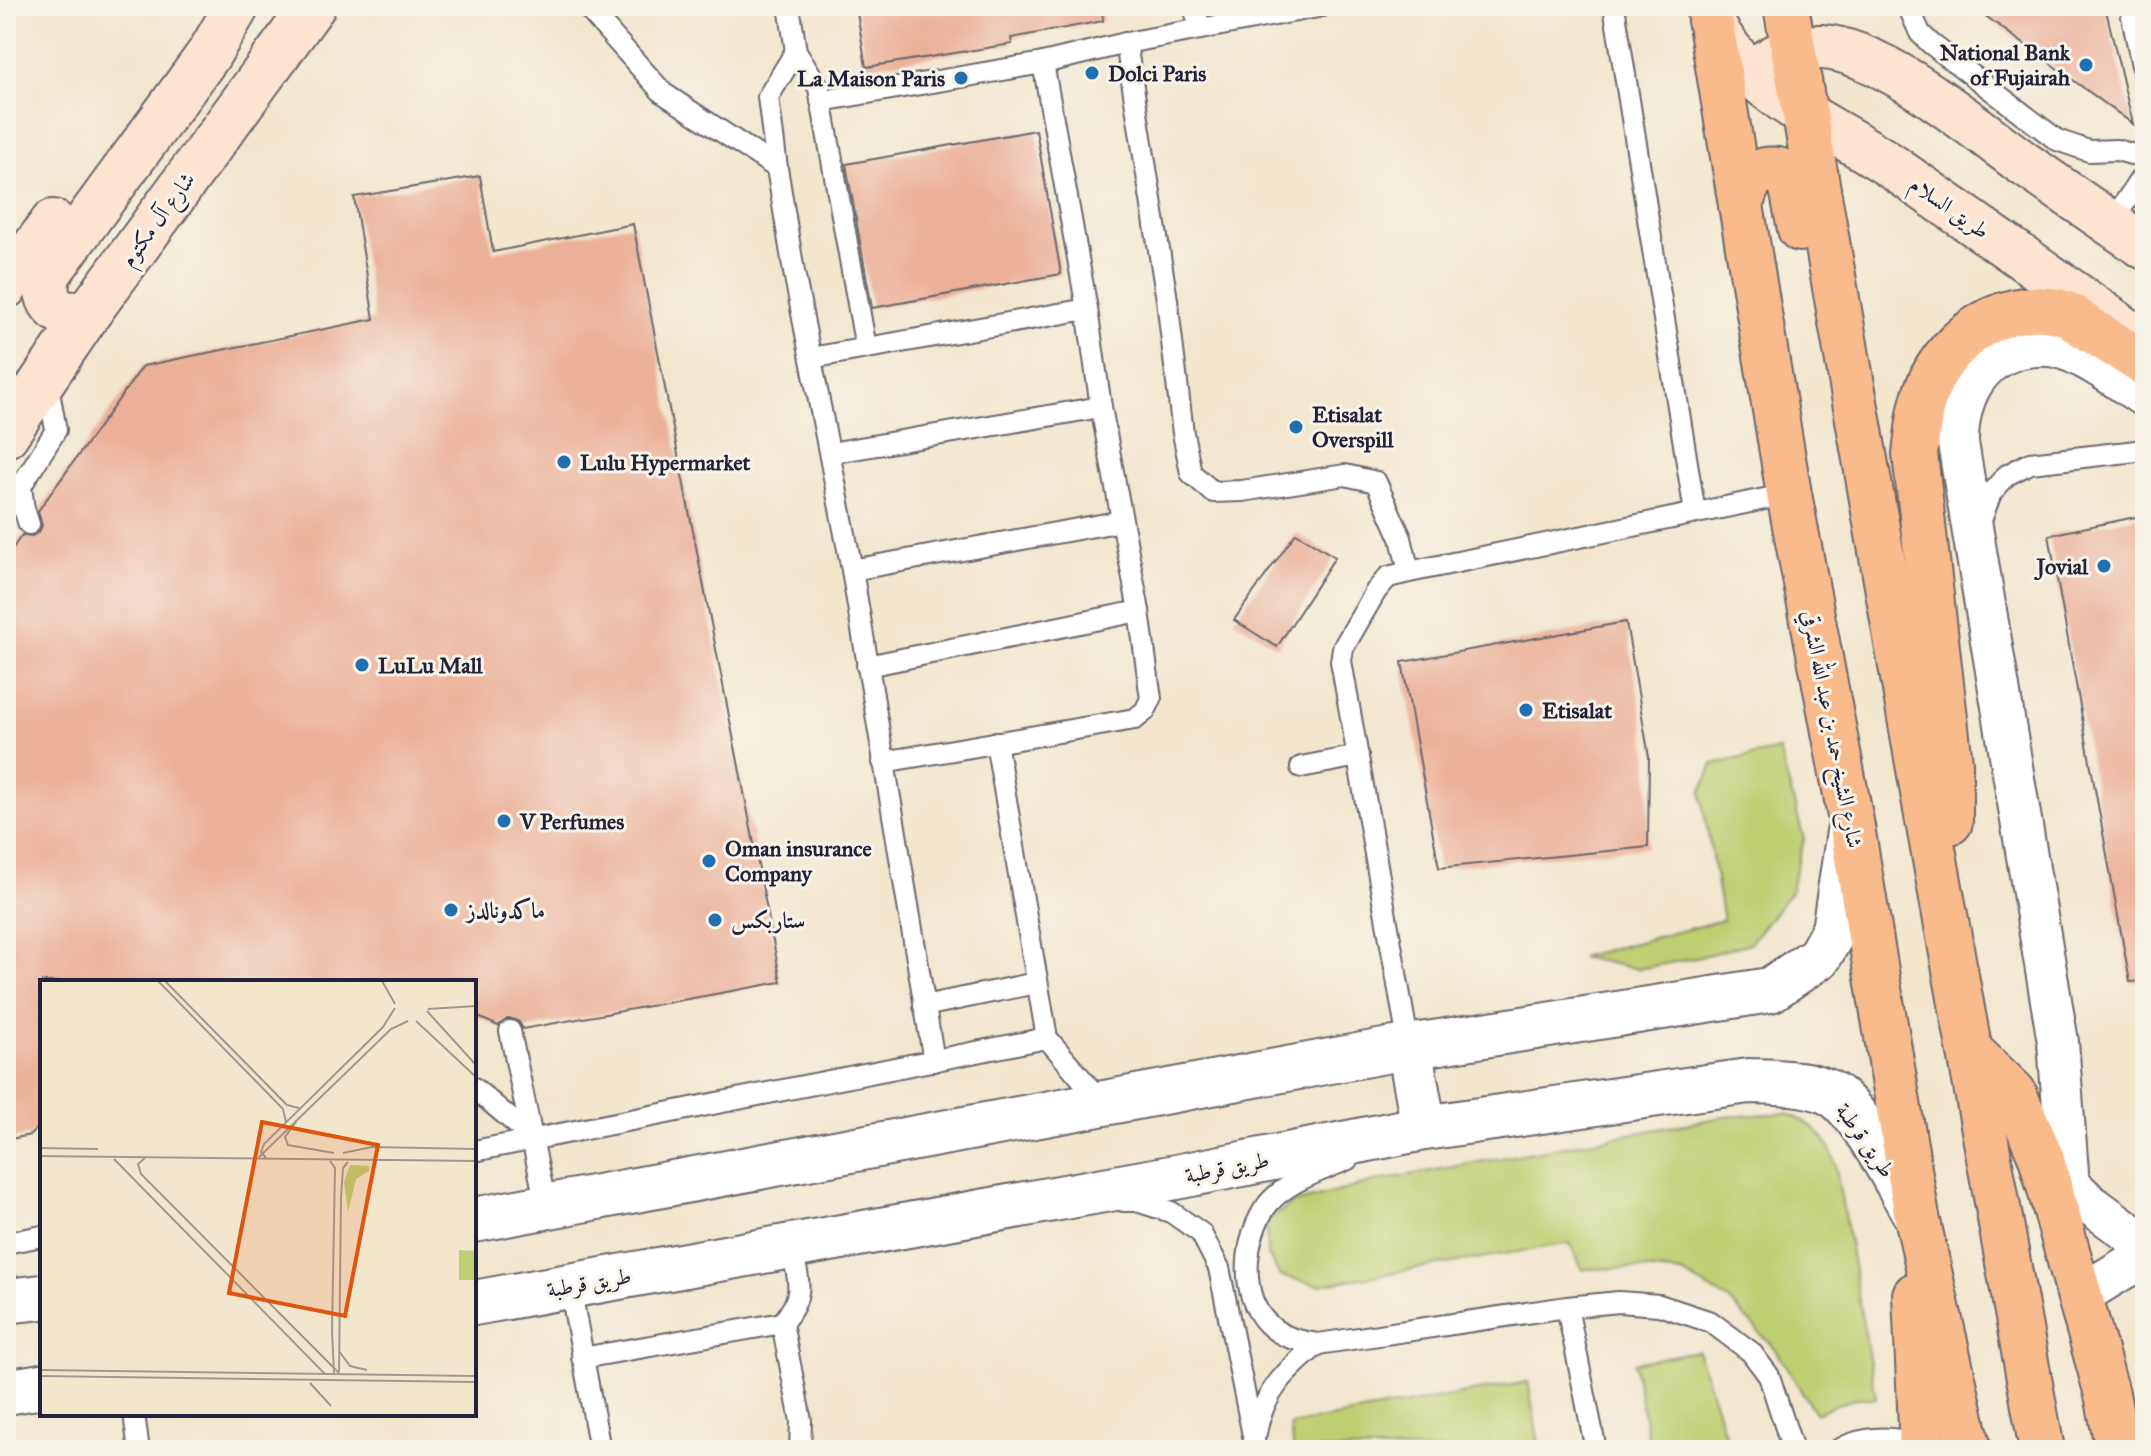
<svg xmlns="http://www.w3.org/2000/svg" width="2151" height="1456" font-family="'IM FELL Great Primer',Amiri,serif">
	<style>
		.green { fill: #becf72; stroke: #707856; stroke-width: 2 }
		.building { fill: #ebb098 }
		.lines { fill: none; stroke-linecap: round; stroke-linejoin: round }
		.service-casing { stroke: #6b676e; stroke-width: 24 }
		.minor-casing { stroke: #6b676e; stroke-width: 44 }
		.tertiary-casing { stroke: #6b676e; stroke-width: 48 }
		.secondary-casing { stroke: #6b676e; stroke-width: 48 }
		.trunk-casing { stroke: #6b676e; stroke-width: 48 }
		.service { stroke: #fff; stroke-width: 20 }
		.minor { stroke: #fff; stroke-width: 40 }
		.tertiary { stroke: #fff; stroke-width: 44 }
		.secondary { stroke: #fde4d1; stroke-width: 44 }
		.trunk { stroke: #fabb8c; stroke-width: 44 }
		.poi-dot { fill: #1f6fb2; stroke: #f7f3e8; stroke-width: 3 }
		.labels { text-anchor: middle; stroke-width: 6; stroke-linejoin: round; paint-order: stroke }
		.poi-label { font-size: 22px; font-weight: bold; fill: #22223b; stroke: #f7f3e8; text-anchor: start }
		.street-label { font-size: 22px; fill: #22223b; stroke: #f7f3e8 }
		.inset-road { fill: none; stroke: #9f9893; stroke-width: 2 }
		.view { fill: #de560e; fill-opacity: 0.15; stroke: #de560e; stroke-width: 4 }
		.inset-edge { fill: none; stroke: #22223b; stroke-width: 4 }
	</style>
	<rect width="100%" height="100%" fill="#f7f3e8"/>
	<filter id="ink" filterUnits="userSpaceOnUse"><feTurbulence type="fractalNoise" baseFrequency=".0125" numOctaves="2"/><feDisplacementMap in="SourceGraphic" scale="16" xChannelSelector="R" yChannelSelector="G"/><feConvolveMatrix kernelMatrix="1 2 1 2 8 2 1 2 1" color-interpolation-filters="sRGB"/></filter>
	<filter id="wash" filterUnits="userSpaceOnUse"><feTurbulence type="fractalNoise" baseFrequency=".006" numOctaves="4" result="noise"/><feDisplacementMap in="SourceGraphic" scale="32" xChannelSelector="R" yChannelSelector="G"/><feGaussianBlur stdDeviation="1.8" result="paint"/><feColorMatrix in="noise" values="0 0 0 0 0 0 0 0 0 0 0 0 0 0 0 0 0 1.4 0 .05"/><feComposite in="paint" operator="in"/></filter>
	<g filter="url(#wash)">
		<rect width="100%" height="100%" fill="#f2e6cd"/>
		<g class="green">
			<path d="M 1779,750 L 1804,839 L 1790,893 L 1750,943 L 1696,958 L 1638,969 L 1580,957 L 1723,920 L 1701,793 L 1713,764 Z"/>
			<path d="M 1787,1113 C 1814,1125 1825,1133 1835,1162 L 1876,1398 L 1856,1398 L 1815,1413 L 1776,1350 L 1729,1300 L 1682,1273 L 1632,1268 L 1582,1269 L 1570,1243 L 1320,1285 L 1280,1276 L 1267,1253 L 1266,1221 L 1294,1203 L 1382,1180 L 1723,1117 Z"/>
			<path d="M 1698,1351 L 1730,1450 L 1650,1450 L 1634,1363 Z"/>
			<path d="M 1528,1382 L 1540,1450 L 1294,1450 L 1290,1425 Z"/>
		</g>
		<g id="blocks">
			<g class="building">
				<path d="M 856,6 L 1102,6 L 1103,21 L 1011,38 L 1012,44 L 866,67 Z"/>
				<path d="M 1972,6 L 2105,6 L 2133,124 Z"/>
				<path d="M 1036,130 L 1061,274 L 872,308 L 846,164 Z"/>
				<path d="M 480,176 L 493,252 L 633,224 L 781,982 L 523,1029 L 519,1022 L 513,1019 L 507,1019 L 498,1026 L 474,1015 L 474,982 L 42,982 L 42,1124 L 30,1135 L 6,1140 L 6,558 L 22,535 L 32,536 L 39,532 L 42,526 L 38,511 L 143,366 L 374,319 L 354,197 Z"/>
				<path d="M 2145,515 L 2145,981 L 2130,982 L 2049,535 Z"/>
				<path d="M 1296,533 L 1335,557 L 1277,647 L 1234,620 Z"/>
				<path d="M 1626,622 L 1649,757 L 1648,847 L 1439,868 L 1402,662 Z"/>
			</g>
		</g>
	</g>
	<g filter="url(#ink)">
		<use href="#blocks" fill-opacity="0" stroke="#6b676e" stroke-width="2"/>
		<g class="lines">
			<g class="service-casing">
				<g id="service">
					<path d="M 586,6 L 663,93 L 777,168"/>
					<path d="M 789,6 L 796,51 L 819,88 L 866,348"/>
					<path d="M 1194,6 L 1200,29"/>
					<path d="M 1614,6 L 1695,513"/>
					<path d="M 1908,6 L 1920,33 L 1930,43 L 2057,140 L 2089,151 L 2117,150 L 2145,158"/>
					<path d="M 2130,6 L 2145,81"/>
					<path d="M 1126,43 L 1167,300 L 1183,433 L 1191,473 L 1213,492 L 1242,491 L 1345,475 L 1376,482 L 1401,538 L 1409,572"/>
					<path d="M 796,51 L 768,97 L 777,168 L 794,272 L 852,570 L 934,1061"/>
					<path d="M 821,101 L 1043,63 L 1126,43 L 1323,6"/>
					<path d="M 2110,225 L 2145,172"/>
					<path d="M 811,358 L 1087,309"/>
					<path d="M 830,453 L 1101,407"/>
					<path d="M 21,487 L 24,509 L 29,524"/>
					<path d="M 6,510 L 56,430 L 47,381"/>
					<path d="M 1978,528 L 1991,493 L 2007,475 L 2030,463 L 2145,450"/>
					<path d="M 852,570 L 1122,521"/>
					<path d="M 867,666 L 1139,611"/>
					<path d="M 996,742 L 1047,1038 L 1103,1104"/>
					<path d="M 883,762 L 1135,719 L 1145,711 L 1151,699 L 1139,611 L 1101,407 L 1087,309 L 1043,63"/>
					<path d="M 1301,767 L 1358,756"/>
					<path d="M 924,1006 L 1036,983"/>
					<path d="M 510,1031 L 546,1206"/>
					<path d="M 1409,1047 L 1341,661 L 1343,648 L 1376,591 L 1388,577 L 1409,572 L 1789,494"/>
					<path d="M 474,1088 L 534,1139"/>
					<path d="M 474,1151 L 1047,1038"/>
					<path d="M 1348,1159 C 1321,1171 1287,1181 1268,1204 C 1244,1235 1238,1295 1268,1324 C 1282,1338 1300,1341 1318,1344 L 1567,1307 L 1619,1302 L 1659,1305 L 1711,1322 L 1751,1352 L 1769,1376 L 1793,1450"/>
					<path d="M 1123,1201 L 1137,1201 L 1171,1212 L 1201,1233 L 1219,1268 L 1256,1450"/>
					<path d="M 6,1243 L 42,1236"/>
					<path d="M 570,1286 L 600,1450"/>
					<path d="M 1567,1307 L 1596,1450"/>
					<path d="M 782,1323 L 801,1421 L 800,1450"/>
					<path d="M 582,1358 L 782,1323 C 807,1294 798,1280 791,1245"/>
					<path d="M 134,1414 L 139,1450"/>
					<path d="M 1256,1433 C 1263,1392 1288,1369 1318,1344"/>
					<path d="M 1838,1450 C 1865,1435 1893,1436 1921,1445"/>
				</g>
			</g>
			<g class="minor-casing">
				<g id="minor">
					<path d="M 2050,1166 L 2090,1204 L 2145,1244"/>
					<path d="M 2069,1185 L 2058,1042 L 1958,443 C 1958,399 1976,359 2021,348 C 2036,345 2050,344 2064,349 C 2093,360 2120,380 2145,397"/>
					<path d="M 2079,1296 L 2123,1269 L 2145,1259"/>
				</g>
			</g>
			<g class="tertiary-casing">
				<g id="tertiary">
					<path d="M 1409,1047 L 1424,1128"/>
					<path d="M 474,1220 L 1395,1049 L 1770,990 L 1819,957 L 1834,930 L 1849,832"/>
					<path d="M 6,1301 L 42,1297"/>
					<path d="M 474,1303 L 1176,1177 L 1424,1128 L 1748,1081 C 1775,1082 1817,1081 1838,1098 C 1865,1119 1898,1186 1917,1217"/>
					<path d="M 6,1392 L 42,1386"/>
				</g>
			</g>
			<g class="secondary-casing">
				<g id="secondary">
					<path d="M 1710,20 C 1755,101 1826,121 1897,170 C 1972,222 2047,275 2122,327"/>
					<path d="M 1760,67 C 1778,53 1799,46 1822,47 C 1882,50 1975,128 2023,163 C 2064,191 2104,219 2145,247"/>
					<path d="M 6,286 L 53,222"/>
					<path d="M 92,308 C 63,324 39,305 49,273 L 209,54 L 237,6"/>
					<path d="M 6,435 L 92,308 L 313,6"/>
				</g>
			</g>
			<g class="trunk-casing">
				<g id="trunk">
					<path d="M 1708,6 L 1789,494 L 1851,821 L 1917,1217 L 1969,1450"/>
					<path d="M 1786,6 L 1928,821 L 2042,1450"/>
					<path d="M 1741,205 C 1746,185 1753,166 1778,170 L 1791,183 L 1800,229"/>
					<path d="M 1950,822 L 1950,763 L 1915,454 C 1918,431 1919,408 1928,387 C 1948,336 2011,294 2067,314 C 2074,317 2081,324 2088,328 C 2107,340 2126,352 2145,364"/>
					<path d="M 1970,1051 L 2014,1093 L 2041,1157 L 2107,1394 L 2118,1450"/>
					<path d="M 1915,1295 L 1922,1450"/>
				</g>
			</g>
			<use href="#service" class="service"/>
			<use href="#minor" class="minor"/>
			<use href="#tertiary" class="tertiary"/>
			<use href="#secondary" class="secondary"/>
			<use href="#trunk" class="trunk"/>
		</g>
	</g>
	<g class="poi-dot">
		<circle cx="2086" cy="65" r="8"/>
		<circle cx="1092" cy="73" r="8"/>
		<circle cx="961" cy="78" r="8"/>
		<circle cx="1296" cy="427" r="8"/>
		<circle cx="564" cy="462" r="8"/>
		<circle cx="2104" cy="566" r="8"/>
		<circle cx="362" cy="665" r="8"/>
		<circle cx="1526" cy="710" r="8"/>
		<circle cx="504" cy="821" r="8"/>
		<circle cx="709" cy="861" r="8"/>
		<circle cx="451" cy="910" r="8"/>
		<circle cx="715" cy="920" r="8"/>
	</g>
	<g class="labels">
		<g class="poi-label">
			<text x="2070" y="60" text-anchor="end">National Bank<tspan x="2070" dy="25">of Fujairah</tspan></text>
			<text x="1108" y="81">Dolci Paris</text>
			<text x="945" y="86" text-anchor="end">La Maison Paris</text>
			<text x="1312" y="422">Etisalat<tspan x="1312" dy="25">Overspill</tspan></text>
			<text x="580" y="470">Lulu Hypermarket</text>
			<text x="2088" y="574" text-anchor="end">Jovial</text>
			<text x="378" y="673">LuLu Mall</text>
			<text x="1542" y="718">Etisalat</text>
			<text x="520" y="829">V Perfumes</text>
			<text x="725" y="856">Oman insurance<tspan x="725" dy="25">Company</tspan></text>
			<text x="467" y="918">ماكدونالدز</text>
			<text x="731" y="928">ستاربكس</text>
		</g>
		<g class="street-label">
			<text transform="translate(1950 207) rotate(35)" y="8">طريق السلام</text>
			<text transform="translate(157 219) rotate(-54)" y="8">شارع آل مكتوم</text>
			<text transform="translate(1833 729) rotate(79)" y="8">شارع الشيخ حمد بن عبد الله الشرقي</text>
			<text transform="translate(1866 1140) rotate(55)" y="8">طريق قرطبة</text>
			<text transform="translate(1227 1167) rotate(-11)" y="8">طريق قرطبة</text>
			<text transform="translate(589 1282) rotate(-10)" y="8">طريق قرطبة</text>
		</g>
	</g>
	<g transform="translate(40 980)">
		<rect width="436" height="436" fill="#f2e6cd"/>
		<path d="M 310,185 L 329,186 L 329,191 L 316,199 L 308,232 L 304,202 ZM 419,270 L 436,271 L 436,300 L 419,300 Z" fill="#becf72"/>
		<path class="inset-road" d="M 118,1 L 243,129 L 246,142M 125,1 L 247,125 L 259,128M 342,1 L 355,24M 388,29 L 436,26M 387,31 L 436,85M 376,41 L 436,97M 256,142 L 245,157 L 248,165 L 294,173M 0,168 L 58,169M 303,173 L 332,167 L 436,169M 0,176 L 436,181M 106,177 L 98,184 L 101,194 L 299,393M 219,177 L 351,49 L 368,41M 226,178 L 221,172 L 224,164 L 343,47 L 355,28M 74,179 L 285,394M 290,181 L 295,188 L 292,352M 292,351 L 294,393M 299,371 L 310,386 L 327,390M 0,390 L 436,396M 299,392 L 301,218 L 303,188 L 308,182M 0,396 L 436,402M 270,403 L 291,426"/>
		<path class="view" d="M 222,142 L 338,165 L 305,336 L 189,313 Z"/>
		<rect width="436" height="436" class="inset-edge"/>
	</g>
	<rect width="2151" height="1456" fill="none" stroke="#f7f3e8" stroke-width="32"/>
</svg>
